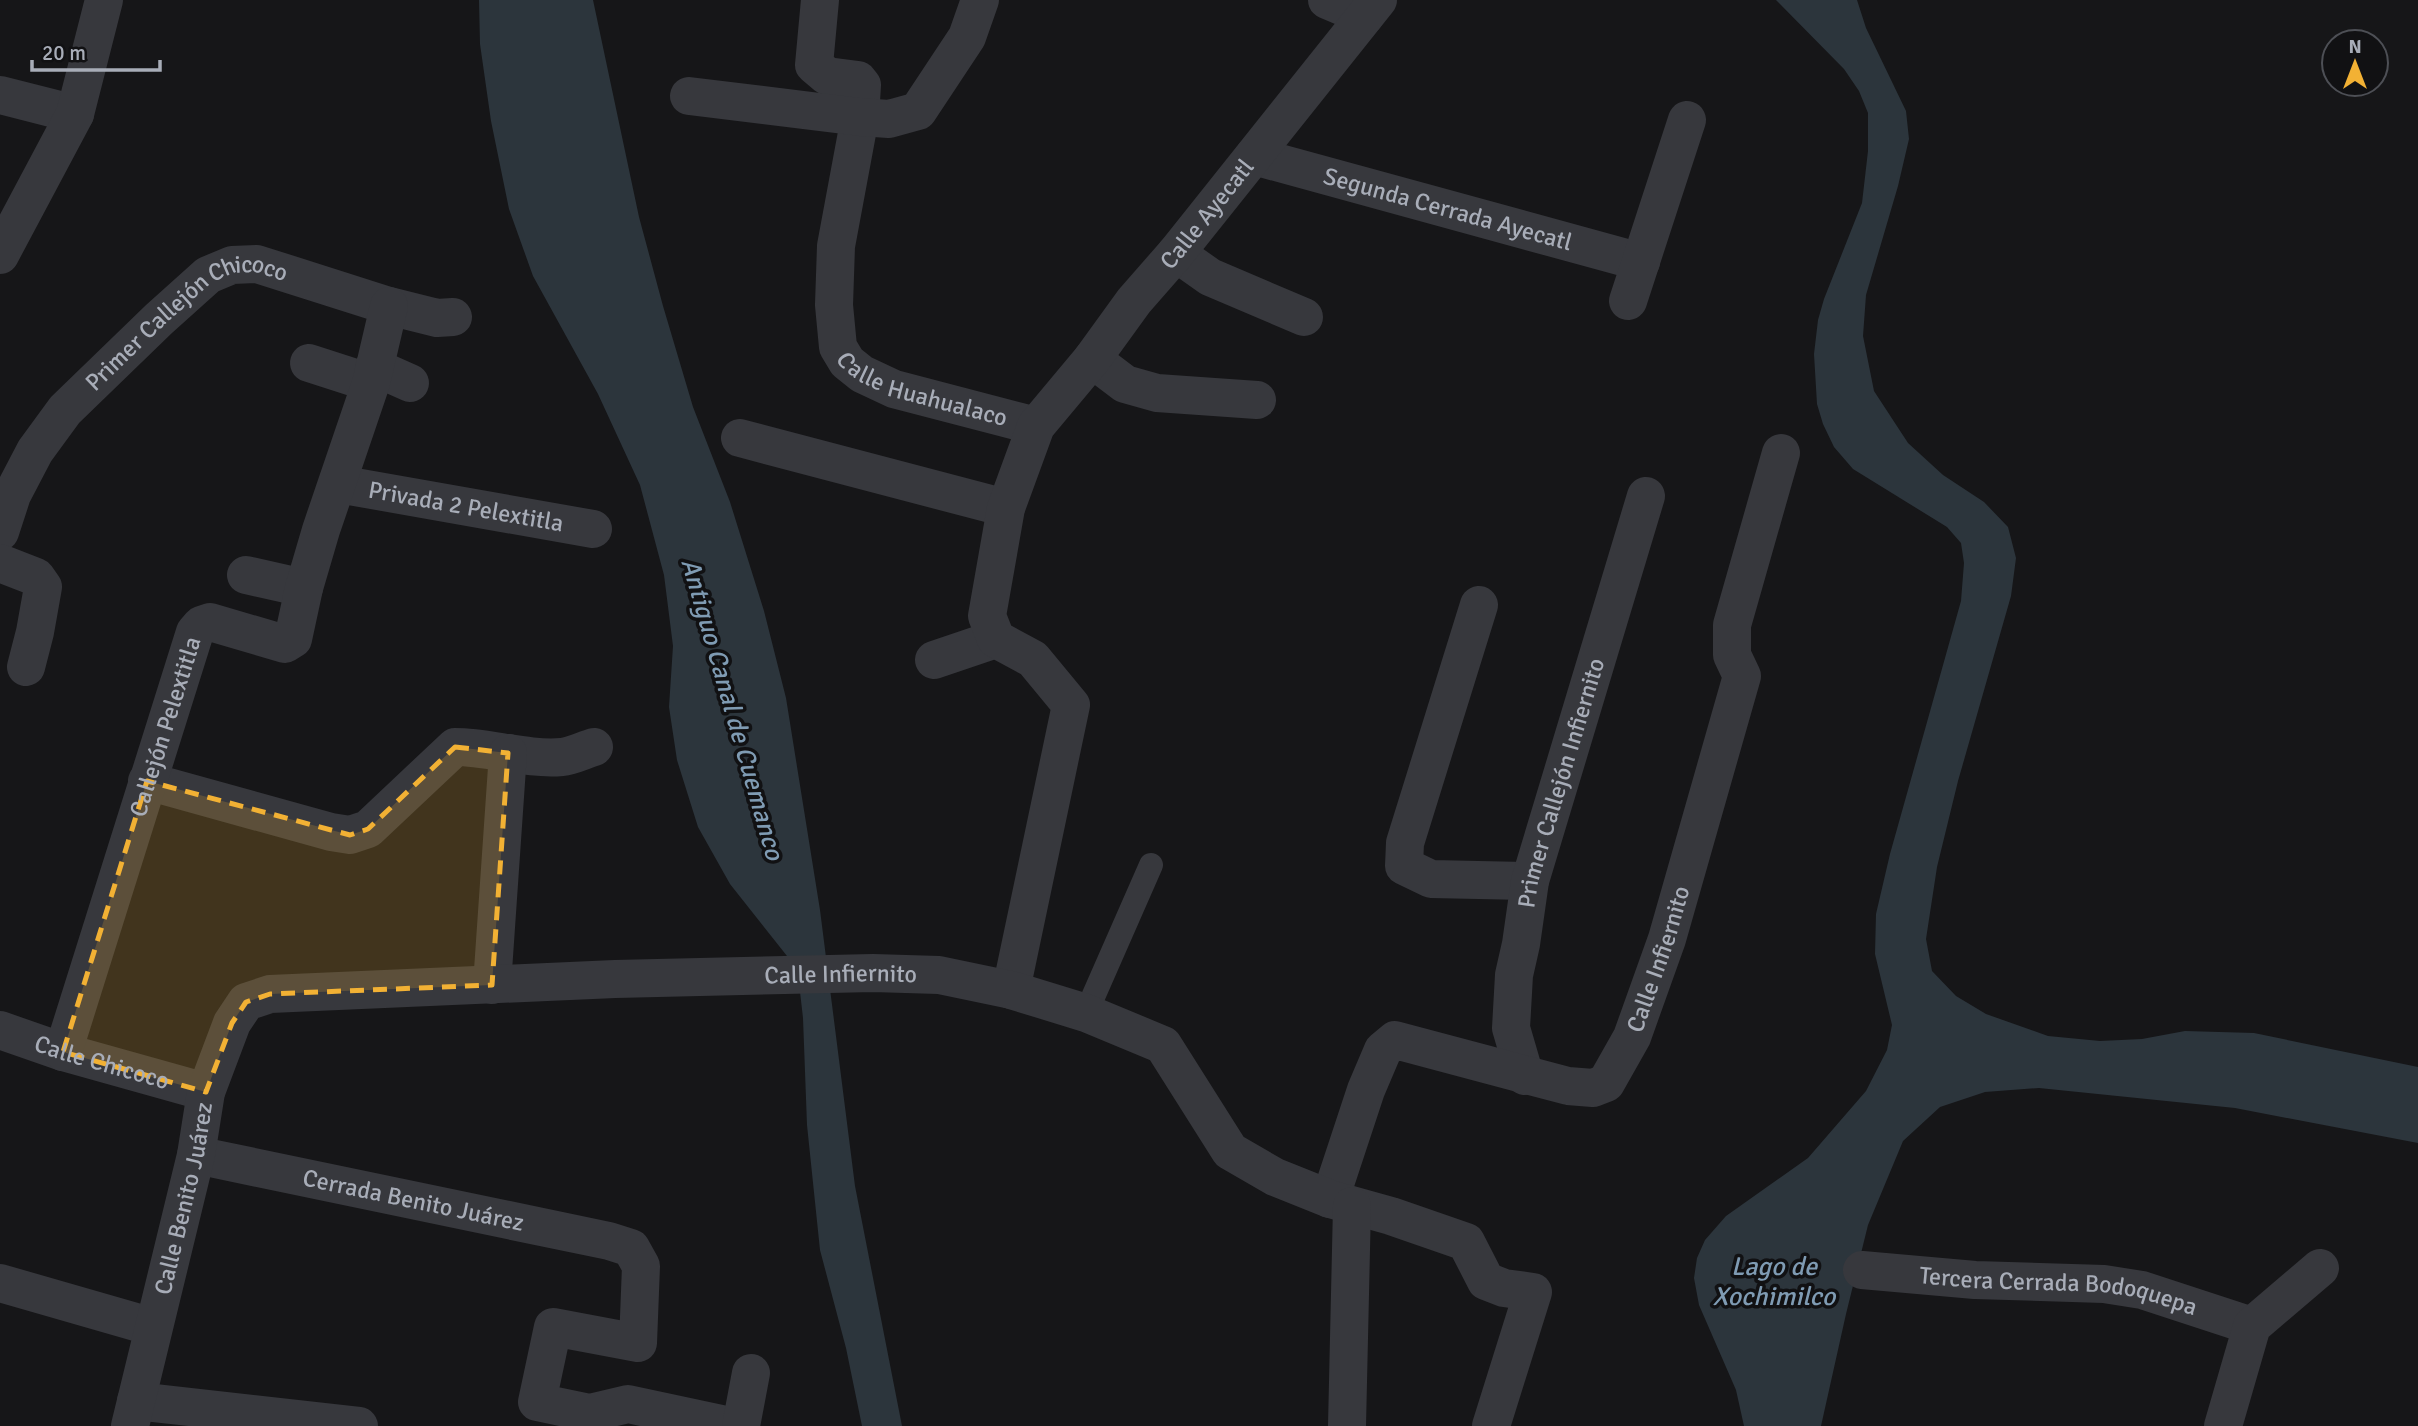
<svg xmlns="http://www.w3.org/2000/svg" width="2418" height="1426" font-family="Signika,sans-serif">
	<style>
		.water { fill: #2c353c }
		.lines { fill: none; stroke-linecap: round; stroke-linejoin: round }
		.lane { stroke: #37383d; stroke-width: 24 }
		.street { stroke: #37383d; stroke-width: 38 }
		.marked { fill: #f2b134; fill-opacity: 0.2; stroke: #f2b134; stroke-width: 5; stroke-dasharray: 14 9; stroke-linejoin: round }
		.labels { text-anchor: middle; stroke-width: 7; stroke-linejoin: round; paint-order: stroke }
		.street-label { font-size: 24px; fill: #a8adb8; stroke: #111113 }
		.water-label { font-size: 26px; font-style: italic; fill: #7f9bb3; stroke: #111113 }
	</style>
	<rect width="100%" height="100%" fill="#161618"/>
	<g class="water">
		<path d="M 479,0 L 593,0 L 639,217 L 663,306 L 693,407 L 730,502 L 764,611 L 786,698 L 820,910 L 855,1186 L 902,1426 L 862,1426 L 846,1348 L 820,1250 L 807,1125 L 803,1018 L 799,983 L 787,956 L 730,884 L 698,827 L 677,760 L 669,707 L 673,646 L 664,575 L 640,485 L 598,394 L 533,276 L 509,209 L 491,121 L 480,44 Z"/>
		<path d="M 1776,0 L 1857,0 L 1866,28 L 1906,111 L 1909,139 L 1898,186 L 1866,295 L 1863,336 L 1874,391 L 1908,443 L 1943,475 L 1984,502 L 2008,527 L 2016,558 L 2011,596 L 1958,781 L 1937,867 L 1926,939 L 1932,971 L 1956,996 L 1986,1014 L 2048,1036 L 2100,1041 L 2142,1039 L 2185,1031 L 2254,1033 L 2418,1067 L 2418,1143 L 2235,1108 L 2039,1088 L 1985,1092 L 1940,1107 L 1903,1141 L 1868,1225 L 1846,1314 L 1821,1426 L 1744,1426 L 1736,1390 L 1699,1305 L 1694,1278 L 1697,1258 L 1705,1240 L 1726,1216 L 1808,1158 L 1866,1091 L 1887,1050 L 1892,1025 L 1875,954 L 1876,914 L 1890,854 L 1961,601 L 1964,563 L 1961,543 L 1947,527 L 1853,469 L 1834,447 L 1823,424 L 1817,404 L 1814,354 L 1818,320 L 1824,299 L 1862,203 L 1868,151 L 1868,113 L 1859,91 L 1844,69 Z"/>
	</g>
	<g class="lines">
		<path class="lane" d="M 1086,1013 L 1151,865"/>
		<g class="street">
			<path id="s1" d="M 820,0 L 814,65 L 827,76 L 858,80 L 862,85 L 860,117 L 836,246 L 834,305 L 838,347 L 847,362 L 862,374 L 894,389 L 1036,426"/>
			<path d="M 1327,0 L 1365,16"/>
			<path d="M 0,95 L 75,114"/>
			<path d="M 689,96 L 860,117 L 889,119 L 918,111 L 967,37 L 980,0"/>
			<path id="s2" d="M 1254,156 L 1641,262"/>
			<path d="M 1176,253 L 1210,277 L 1304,317"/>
			<path d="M 0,255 L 75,114 L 104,0"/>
			<path d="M 1628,301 L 1687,120"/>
			<path d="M 1092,359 L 1125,384 L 1157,393 L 1257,400"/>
			<path d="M 309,363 L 371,383"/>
			<path d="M 374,367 L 410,383"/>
			<path d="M 740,438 L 1006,508"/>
			<path id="s3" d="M 338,484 L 593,529"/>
			<path id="s4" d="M 0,532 L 12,495 L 35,451 L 65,410 L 159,319 L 208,275 L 232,265 L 257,264 L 389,306 L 437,318 L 453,317"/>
			<path d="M 0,563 L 36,577 L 43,587 L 35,632 L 26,667"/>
			<path d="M 246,575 L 304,588"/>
			<path d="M 1479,605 L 1405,843 L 1404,866 L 1431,879 L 1530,881"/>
			<path d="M 934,660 L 996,639"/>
			<path d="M 147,781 L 331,832 L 350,835 L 368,829 L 455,747 C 490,747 526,760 562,757 C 572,756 584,750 594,747"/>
			<path d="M 492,985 L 508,753"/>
			<path id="s5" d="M 1011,990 L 1071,705 L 1033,659 L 996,639 L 987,616 L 1006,508 L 1036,426 L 1092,359 L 1134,301 L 1176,253 L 1378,0"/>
			<path id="s6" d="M 0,1030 L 63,1052 L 206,1092"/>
			<path id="s7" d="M 63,1052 L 195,632 L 201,625 L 210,622 L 285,644 L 293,639 L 304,588 L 321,530 L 371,383 L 389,306"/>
			<path id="s8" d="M 1525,1076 L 1511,1028 L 1514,975 L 1521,944 L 1530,881 L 1646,496"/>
			<path id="s9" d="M 196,1155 L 609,1241 L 631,1248 L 641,1266 L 638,1343 L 553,1327 L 537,1402 L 590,1413 L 628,1404 L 731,1426"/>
			<path id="s10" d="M 1330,1199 L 1366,1090 L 1383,1050 L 1395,1040 L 1568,1086 L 1593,1088 L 1606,1083 L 1632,1037 L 1667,939 L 1742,676 L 1732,655 L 1732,625 L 1781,453"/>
			<path id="s11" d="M 1862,1270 L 1975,1280 L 2104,1284 L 2142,1290 L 2252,1326"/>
			<path d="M 0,1283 L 153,1327"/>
			<path d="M 136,1401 L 359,1426"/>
			<path id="s12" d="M 130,1426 L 196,1155 L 206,1092 L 232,1023 L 246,1002 L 270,994 L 615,979 L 873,973 L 939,975 L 1011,990 L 1086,1013 L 1163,1045 L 1230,1151 L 1275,1177 L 1330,1199 L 1391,1216 L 1466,1242 L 1486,1281 L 1504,1288 L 1533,1292 L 1491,1426"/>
			<path d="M 741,1426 L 751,1373"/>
			<path d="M 1347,1426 L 1352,1206"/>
			<path d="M 2223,1426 L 2252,1326 L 2320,1268"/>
		</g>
	</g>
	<path class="marked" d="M 455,747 L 508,753 L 492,985 L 270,994 L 246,1002 L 232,1023 L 206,1092 L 63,1052 L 147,781 L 350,835 L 368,829 Z"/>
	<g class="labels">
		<g class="street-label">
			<text dy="8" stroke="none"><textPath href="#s2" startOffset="201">Segunda Cerrada Ayecatl</textPath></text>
			<text dy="8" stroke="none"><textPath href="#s5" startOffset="887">Calle Ayecatl</textPath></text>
			<text dy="8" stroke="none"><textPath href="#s4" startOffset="296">Primer Callejón Chicoco</textPath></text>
			<text dy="8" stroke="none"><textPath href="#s1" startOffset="483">Calle Huahualaco</textPath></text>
			<text dy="8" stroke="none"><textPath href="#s3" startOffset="130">Privada 2 Pelextitla</textPath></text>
			<text dy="8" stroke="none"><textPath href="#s7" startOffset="341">Callejón Pelextitla</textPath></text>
			<text dy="8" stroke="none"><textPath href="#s8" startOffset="301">Primer Callejón Infiernito</textPath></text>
			<text dy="8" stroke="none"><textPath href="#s10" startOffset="527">Calle Infiernito</textPath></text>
			<text dy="8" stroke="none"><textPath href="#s12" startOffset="1038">Calle Infiernito</textPath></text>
			<text dy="8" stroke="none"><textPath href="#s6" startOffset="107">Calle Chicoco</textPath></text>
			<text dy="8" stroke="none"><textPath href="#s12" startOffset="234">Calle Benito Juárez</textPath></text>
			<text dy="8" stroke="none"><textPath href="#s9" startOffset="222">Cerrada Benito Juárez</textPath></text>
			<text dy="8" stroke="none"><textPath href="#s11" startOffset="198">Tercera Cerrada Bodoquepa</textPath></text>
		</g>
		<g class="water-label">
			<text transform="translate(733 709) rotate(74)" y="9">Antiguo Canal de Cuemanco</text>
			<text x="1774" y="1275">Lago de<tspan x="1774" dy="30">Xochimilco</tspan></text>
		</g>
	</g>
	<g transform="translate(2355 63)"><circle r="33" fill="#111113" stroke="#4d4f55" stroke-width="2"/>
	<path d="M0-5L12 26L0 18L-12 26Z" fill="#f2b134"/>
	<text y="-10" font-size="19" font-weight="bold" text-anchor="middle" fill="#a8adb8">N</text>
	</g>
	<path d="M32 60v10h128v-10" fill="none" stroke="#a8adb8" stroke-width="3.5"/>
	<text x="42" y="60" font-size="21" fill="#a8adb8" stroke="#111113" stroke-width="5" paint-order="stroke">20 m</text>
</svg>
